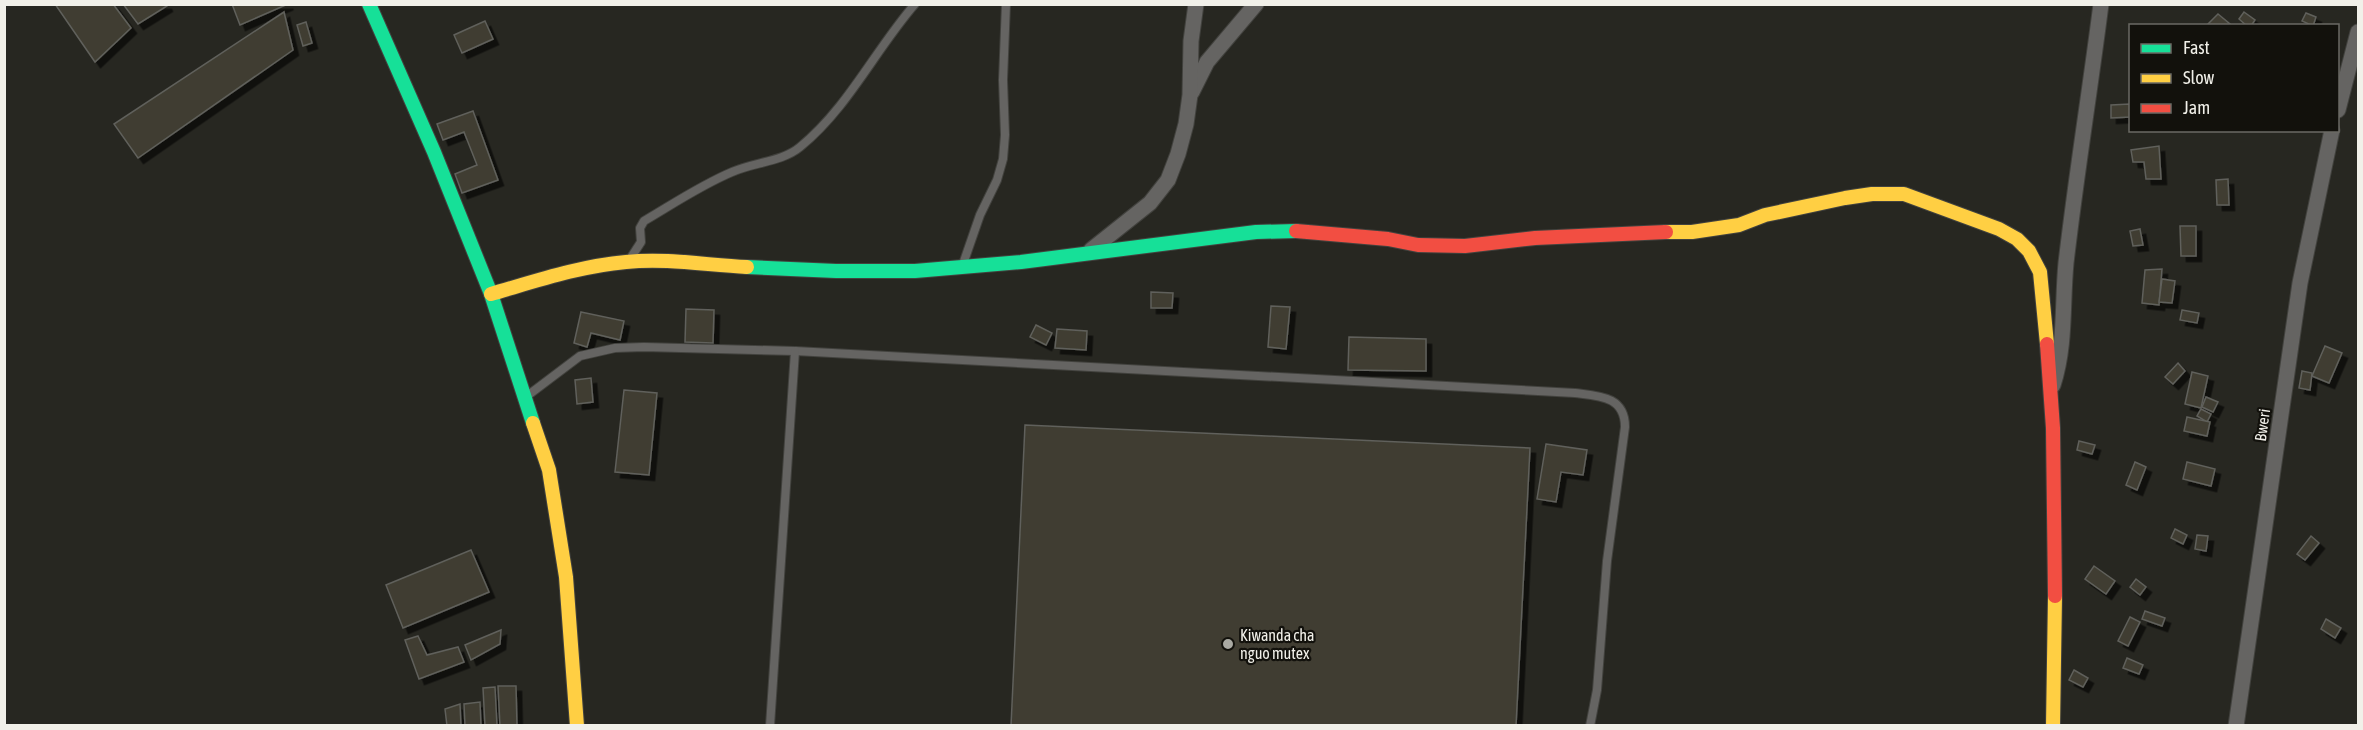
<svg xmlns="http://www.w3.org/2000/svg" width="2363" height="730" font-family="'Asap Condensed',sans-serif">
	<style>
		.building { fill: #3f3e32; stroke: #60605b; stroke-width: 1.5; filter: url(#shadow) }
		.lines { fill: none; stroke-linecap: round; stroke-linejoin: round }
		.lane-casing { stroke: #42423e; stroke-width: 10 }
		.street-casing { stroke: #42423e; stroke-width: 17 }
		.fast-casing { stroke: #42423e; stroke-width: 16 }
		.slow-casing { stroke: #42423e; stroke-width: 16 }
		.jam-casing { stroke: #42423e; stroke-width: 16 }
		.lane { stroke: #656462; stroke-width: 8 }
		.street { stroke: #656462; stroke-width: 15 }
		.fast { stroke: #16e098; stroke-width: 14 }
		.slow { stroke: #ffcf43; stroke-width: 14 }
		.jam { stroke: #f24e42; stroke-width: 14 }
		.poi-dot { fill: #aaaaa3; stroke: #12110c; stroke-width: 2 }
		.labels { text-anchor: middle; stroke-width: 4.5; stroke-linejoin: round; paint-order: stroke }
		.street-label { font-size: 16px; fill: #f1f0e9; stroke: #12110c }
		.poi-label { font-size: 16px; fill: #f1f0e9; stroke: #12110c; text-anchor: start }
	</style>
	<defs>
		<filter id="shadow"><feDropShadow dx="5.5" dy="5.5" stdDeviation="0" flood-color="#0009"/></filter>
	</defs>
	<rect width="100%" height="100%" fill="#272721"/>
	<g class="building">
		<path d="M 55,4 L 113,4 L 131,28 L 95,62 Z"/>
		<path d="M 123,4 L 166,4 L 167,6 L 138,24 Z"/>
		<path d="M 232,4 L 288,4 L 240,25 Z"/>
		<path d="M 284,12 L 293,50 L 138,158 L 114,124 Z"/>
		<path d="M 2244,12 L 2255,20 L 2251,26 L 2247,26 L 2239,19 Z"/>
		<path d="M 2306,13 L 2316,17 L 2313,26 L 2302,21 Z"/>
		<path d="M 2218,14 L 2230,24 L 2229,26 L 2206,26 Z"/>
		<path d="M 485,21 L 493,39 L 462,53 L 454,35 Z"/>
		<path d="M 306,22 L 312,43 L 303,46 L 297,25 Z"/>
		<path d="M 2130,104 L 2130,117 L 2111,118 L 2111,105 Z"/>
		<path d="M 473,111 L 498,180 L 462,193 L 455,174 L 477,165 L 464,132 L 443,140 L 437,124 Z"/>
		<path d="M 2159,146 L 2161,179 L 2146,179 L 2144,162 L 2133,162 L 2131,150 Z"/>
		<path d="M 2228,179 L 2229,205 L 2217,205 L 2216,180 Z"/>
		<path d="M 2180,226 L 2196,226 L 2196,256 L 2181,256 Z"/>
		<path d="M 2140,229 L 2143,245 L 2133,246 L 2130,231 Z"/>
		<path d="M 2162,269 L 2159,305 L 2142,303 L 2145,270 Z"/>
		<path d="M 2162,279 L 2175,281 L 2172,303 L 2159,302 Z"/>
		<path d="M 1151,292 L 1173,293 L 1172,308 L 1151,308 Z"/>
		<path d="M 1271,306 L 1290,307 L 1286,349 L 1268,347 Z"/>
		<path d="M 686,309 L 714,310 L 713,343 L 685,342 Z"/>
		<path d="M 2182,310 L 2199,313 L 2197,323 L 2180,320 Z"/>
		<path d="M 581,312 L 624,321 L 620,340 L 591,333 L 587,347 L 574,343 Z"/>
		<path d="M 1036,325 L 1052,333 L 1046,345 L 1030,337 Z"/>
		<path d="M 1057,329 L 1087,331 L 1086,350 L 1055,348 Z"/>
		<path d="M 1349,337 L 1426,339 L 1426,371 L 1348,370 Z"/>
		<path d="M 2325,346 L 2342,353 L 2329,383 L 2312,376 Z"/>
		<path d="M 2178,363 L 2185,371 L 2173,384 L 2165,377 Z"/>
		<path d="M 2302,371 L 2312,373 L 2310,390 L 2299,388 Z"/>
		<path d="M 2192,372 L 2208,376 L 2201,408 L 2185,404 Z"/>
		<path d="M 591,378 L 593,402 L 577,404 L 575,380 Z"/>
		<path d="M 624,390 L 657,393 L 649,475 L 615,472 Z"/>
		<path d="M 2206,397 L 2218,402 L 2213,412 L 2202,407 Z"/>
		<path d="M 2201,409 L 2211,414 L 2207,422 L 2197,416 Z"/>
		<path d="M 2187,417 L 2210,422 L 2207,436 L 2184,431 Z"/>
		<path d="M 1025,425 L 1530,448 L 1516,726 L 1011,726 Z"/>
		<path d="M 2079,441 L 2095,445 L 2092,454 L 2077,450 Z"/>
		<path d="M 1546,444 L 1587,450 L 1583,475 L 1561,472 L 1556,502 L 1537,499 Z"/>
		<path d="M 2135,462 L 2146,467 L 2137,490 L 2126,485 Z"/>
		<path d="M 2187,462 L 2215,469 L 2211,486 L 2183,479 Z"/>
		<path d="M 2175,529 L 2187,535 L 2183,544 L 2171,538 Z"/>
		<path d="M 2197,535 L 2208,536 L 2206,551 L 2195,549 Z"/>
		<path d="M 2311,536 L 2319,543 L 2305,560 L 2297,554 Z"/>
		<path d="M 471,550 L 489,592 L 403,628 L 386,585 Z"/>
		<path d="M 2094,566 L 2115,581 L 2106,594 L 2085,579 Z"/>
		<path d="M 2136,579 L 2146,587 L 2140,595 L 2130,587 Z"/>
		<path d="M 2145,611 L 2165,618 L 2162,626 L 2142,619 Z"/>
		<path d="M 2130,617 L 2140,622 L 2128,646 L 2118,641 Z"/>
		<path d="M 2326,619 L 2341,628 L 2335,638 L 2321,629 Z"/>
		<path d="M 501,630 L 500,644 L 471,660 L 465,645 Z"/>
		<path d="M 418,636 L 427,655 L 458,647 L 464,662 L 419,679 L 405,640 Z"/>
		<path d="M 2127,658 L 2143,665 L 2139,674 L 2123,668 Z"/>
		<path d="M 2074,670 L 2088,678 L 2083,687 L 2069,680 Z"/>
		<path d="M 498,686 L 516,686 L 517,726 L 500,726 Z"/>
		<path d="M 495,687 L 497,726 L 485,726 L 483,688 Z"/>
		<path d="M 480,702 L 481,726 L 465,726 L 464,704 Z"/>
		<path d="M 460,704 L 461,726 L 447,726 L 445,709 Z"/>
	</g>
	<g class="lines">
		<g class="lane-casing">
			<g id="lane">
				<path d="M 630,259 L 641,242 L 640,228 L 644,221 C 673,204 701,185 732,172 C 754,162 782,162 800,147 C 848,108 875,50 915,4"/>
				<path d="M 963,264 L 980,215 L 997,180 L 1003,159 L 1005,135 L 1003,80 L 1006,4"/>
				<path d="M 527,396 L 580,356 L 615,348 L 644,347 L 795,351 L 1575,393 C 1599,396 1625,396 1625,427 L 1607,561 L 1597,690 L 1590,726"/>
				<path d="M 770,726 L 795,351"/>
			</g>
		</g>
		<g class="street-casing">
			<g id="street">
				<path d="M 1192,92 L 1207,62 L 1256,4"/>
				<path d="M 2338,110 L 2358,32"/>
				<path d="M 1091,250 L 1150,203 L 1168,180 L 1178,154 L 1186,124 L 1190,95 L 1191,41 L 1196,4"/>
				<path d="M 2053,385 C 2066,345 2062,304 2066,263 C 2076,176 2090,91 2101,4"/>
				<path d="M 2236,726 L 2300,283 L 2332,130"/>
			</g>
		</g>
		<g class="fast-casing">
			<g id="fast">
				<path d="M 369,4 L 434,152 L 491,294 L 533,423"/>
				<path d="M 747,267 L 836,271 L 915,271 L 1021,262 L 1256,232 L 1296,231"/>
			</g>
		</g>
		<g class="slow-casing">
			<g id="slow">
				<path d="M 1666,232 L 1692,232 L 1739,225 L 1765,215 L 1845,198 L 1872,194 L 1904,194 L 1999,229 L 2017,239 L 2029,251 L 2040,272 L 2047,344"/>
				<path d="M 491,294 C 536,281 580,266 626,262 C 667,258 706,265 747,267"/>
				<path d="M 533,423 L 549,470 L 566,577 L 577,726"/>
				<path d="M 2053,726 L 2055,596"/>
			</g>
		</g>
		<g class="jam-casing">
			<g id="jam">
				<path d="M 1296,231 L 1388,239 L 1418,245 L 1465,246 L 1535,238 L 1666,232"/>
				<path d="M 2047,344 L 2053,428 L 2055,596"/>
			</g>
		</g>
		<use href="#lane" class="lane"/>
		<use href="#street" class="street"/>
		<use href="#fast" class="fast"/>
		<use href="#slow" class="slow"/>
		<use href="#jam" class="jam"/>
	</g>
	<circle class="poi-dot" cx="1228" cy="644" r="6"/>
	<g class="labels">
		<g class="street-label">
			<text transform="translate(2262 425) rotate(-82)" y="6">Bweri</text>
		</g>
		<g class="poi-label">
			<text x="1240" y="641">Kiwanda cha<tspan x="1240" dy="18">nguo mutex</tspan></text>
		</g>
	</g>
	<rect width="2363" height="730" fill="none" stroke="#f1f0e9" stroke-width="12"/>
	<rect x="2129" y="24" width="210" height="108" fill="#12110c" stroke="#6b6a64" stroke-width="1.5"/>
	<rect x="2141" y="44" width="30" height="9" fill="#16e098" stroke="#6b6a64" stroke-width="1.5"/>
	<text x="2183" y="54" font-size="18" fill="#f1f0e9">Fast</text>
	<rect x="2141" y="74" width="30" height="9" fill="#ffcf43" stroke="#6b6a64" stroke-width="1.5"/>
	<text x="2183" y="84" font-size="18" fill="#f1f0e9">Slow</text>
	<rect x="2141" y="104" width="30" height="9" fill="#f24e42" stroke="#6b6a64" stroke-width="1.5"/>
	<text x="2183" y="114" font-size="18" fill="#f1f0e9">Jam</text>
</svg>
